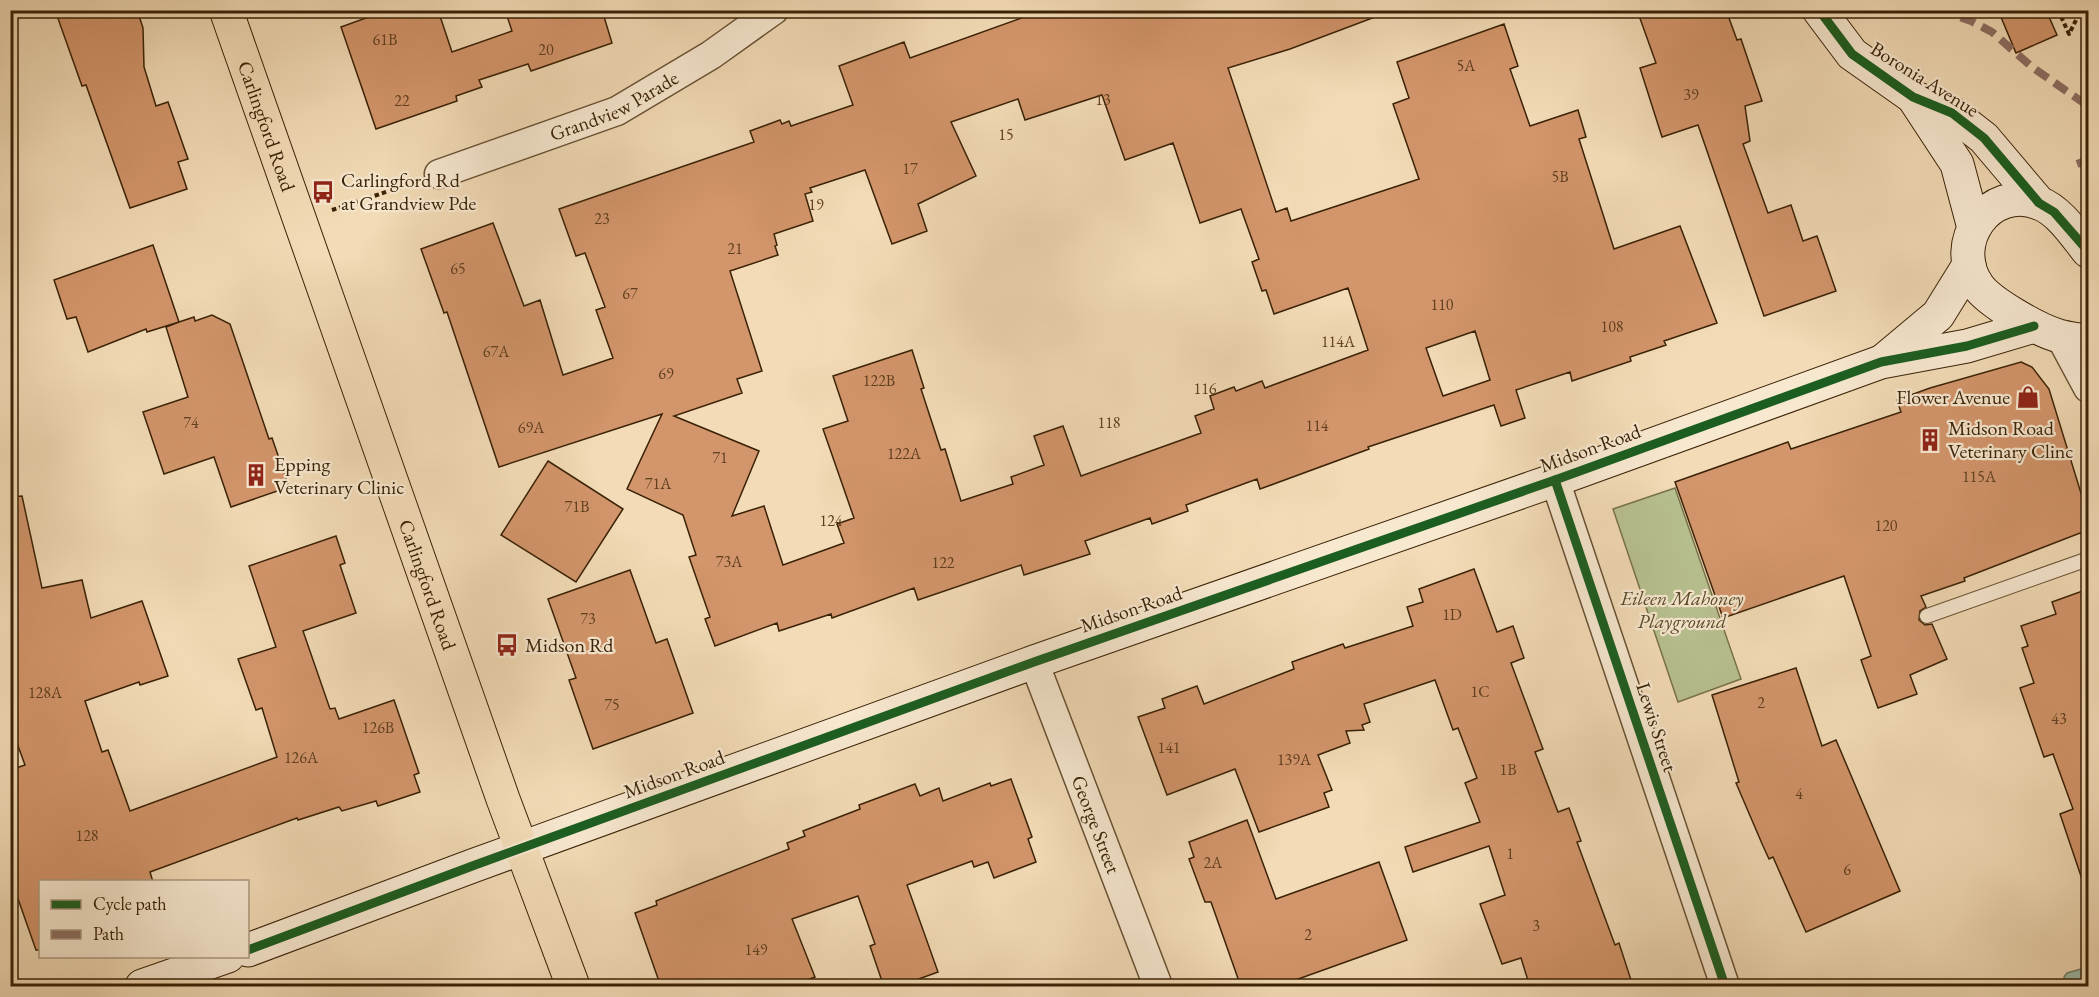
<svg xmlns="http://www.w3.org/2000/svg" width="2099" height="997" font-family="'EB Garamond',serif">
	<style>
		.green { fill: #b8c190; stroke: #79724b; stroke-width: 1.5 }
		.water { fill: #9cbbaa; stroke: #757e68; stroke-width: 1.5 }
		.building { fill: #d3956b; stroke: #3a2206; stroke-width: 1.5; fill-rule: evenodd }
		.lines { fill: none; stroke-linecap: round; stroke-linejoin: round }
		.lane-casing { stroke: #685032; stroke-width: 16 }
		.street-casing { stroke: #685032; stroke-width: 31 }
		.secondary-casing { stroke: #3a2206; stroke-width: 35 }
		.primary-casing { stroke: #3a2206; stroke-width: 35 }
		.path { stroke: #3a2206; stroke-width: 4; stroke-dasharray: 4.5 3; stroke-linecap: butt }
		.lane { stroke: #f7e8d0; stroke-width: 14 }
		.street { stroke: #f7e8d0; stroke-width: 28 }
		.secondary { stroke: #f7e8d0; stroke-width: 33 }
		.primary { stroke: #f2dbb6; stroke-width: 33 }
		.quiet { stroke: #8d6e63; stroke-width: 8; stroke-dasharray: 15 8; stroke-linecap: butt }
		.cycleway-casing { stroke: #f7e8d0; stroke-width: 13 }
		.cycleway { stroke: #1b5e20; stroke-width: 9 }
		.labels { text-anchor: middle; stroke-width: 4.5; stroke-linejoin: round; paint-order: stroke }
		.number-label { font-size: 16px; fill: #603f1f }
		.street-label { font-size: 20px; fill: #3a2206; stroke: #f7e8d0 }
		.poi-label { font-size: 20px; fill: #3a2206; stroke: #f7e8d0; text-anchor: start }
		.park-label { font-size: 20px; font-style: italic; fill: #5a4a28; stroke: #f7e8d0 }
	</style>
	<rect width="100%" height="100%" fill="#f2dbb6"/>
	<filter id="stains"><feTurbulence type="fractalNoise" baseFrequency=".00333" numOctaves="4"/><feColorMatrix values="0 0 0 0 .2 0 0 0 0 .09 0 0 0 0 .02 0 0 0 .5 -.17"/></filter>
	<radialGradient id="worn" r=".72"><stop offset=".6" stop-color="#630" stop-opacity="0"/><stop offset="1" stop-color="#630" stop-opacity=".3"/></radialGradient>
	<path class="green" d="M 1675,488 L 1741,679 L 1678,702 L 1613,509 Z"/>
	<path class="water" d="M 2088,967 L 2088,986 L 2065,986 L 2064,977 L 2067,973 Z"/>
	<g class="building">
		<path d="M 55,10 L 137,10 L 143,28 L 144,67 L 156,106 L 168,102 L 188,159 L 178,162 L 187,189 L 130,208 L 86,85 L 82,86 Z"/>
		<path d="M 388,10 L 438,10 L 452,52 L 512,31 L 505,10 L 602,10 L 612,43 L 531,71 L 528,64 L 479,80 L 482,87 L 456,96 L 457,101 L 376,129 L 341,27 Z"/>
		<path d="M 1044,10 L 1382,10 L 1383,14 L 1290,49 L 1228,68 L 1276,212 L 1287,208 L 1291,221 L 1419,179 L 1393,104 L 1409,98 L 1397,62 L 1504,24 L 1518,66 L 1510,69 L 1530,126 L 1578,110 L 1586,137 L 1579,139 L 1614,249 L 1680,226 L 1717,323 L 1664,341 L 1666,345 L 1630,357 L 1631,361 L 1572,381 L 1570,372 L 1516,390 L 1525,418 L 1501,426 L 1494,405 L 1368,447 L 1369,449 L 1260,489 L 1257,479 L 1186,505 L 1188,511 L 1152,524 L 1150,518 L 1085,541 L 1090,554 L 1024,575 L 1021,565 L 918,600 L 914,588 L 832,618 L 831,614 L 779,631 L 777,623 L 715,646 L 705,619 L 710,617 L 689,557 L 696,555 L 683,515 L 627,489 L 662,414 L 499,467 L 447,312 L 444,313 L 421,249 L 493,223 L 524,306 L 540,300 L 563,375 L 613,358 L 596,310 L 605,307 L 585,253 L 576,256 L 559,209 L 754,142 L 750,131 L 780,120 L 782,124 L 789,121 L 791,126 L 853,105 L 839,66 L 904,42 L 910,58 ZM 1102,95 L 1125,160 L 1173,143 L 1200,223 L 1241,209 L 1259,259 L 1252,262 L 1262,291 L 1266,290 L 1274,314 L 1348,288 L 1368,350 L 1265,388 L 1262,381 L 1236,391 L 1234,387 L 1210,396 L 1214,409 L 1195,416 L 1201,433 L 1081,476 L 1063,426 L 1034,436 L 1044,465 L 1011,477 L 1013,484 L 961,501 L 945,449 L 941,450 L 921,389 L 924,388 L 912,350 L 833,376 L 848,421 L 823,429 L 854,518 L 837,524 L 844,543 L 783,565 L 764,506 L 732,516 L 759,451 L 674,416 L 742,393 L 737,379 L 762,371 L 730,271 L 778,255 L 775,246 L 777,245 L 774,234 L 813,221 L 805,194 L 812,192 L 810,188 L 865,170 L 892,244 L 927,231 L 918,204 L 976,176 L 951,122 L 1018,99 L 1025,120 ZM 1475,331 L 1490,380 L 1443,396 L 1426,348 Z"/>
		<path d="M 1637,10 L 1726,10 L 1737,40 L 1741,39 L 1762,101 L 1745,106 L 1750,141 L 1743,144 L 1768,213 L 1791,205 L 1803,241 L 1817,236 L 1836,291 L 1764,316 L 1698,125 L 1662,137 L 1640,68 L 1656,63 Z"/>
		<path d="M 1998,10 L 2046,10 L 2057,35 L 2016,53 Z"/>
		<path d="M 153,245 L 179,322 L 194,317 L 195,321 L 212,315 L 230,324 L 269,439 L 272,438 L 289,487 L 231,507 L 214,457 L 164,474 L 143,412 L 188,397 L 166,327 L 179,322 L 147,332 L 146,329 L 88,352 L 76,317 L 67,319 L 54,280 Z"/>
		<path d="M 2021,362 L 2032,367 L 2049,389 L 2088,516 L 2088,530 L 1964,578 L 1965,581 L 1921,596 L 1926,607 L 1920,611 L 1919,620 L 1925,625 L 1932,624 L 1947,659 L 1910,675 L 1917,694 L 1878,708 L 1861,660 L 1871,656 L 1844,576 L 1723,618 L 1675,482 L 1788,442 L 1791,449 L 1901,412 L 1897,400 L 1930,388 Z"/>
		<path d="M 548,461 L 623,509 L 576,582 L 501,535 Z"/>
		<path d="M 22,496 L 42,588 L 82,580 L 91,618 L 142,601 L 168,676 L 140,685 L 139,682 L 85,701 L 102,752 L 108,750 L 130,811 L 277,757 L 262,708 L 256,710 L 238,659 L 276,647 L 249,566 L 336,536 L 345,563 L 340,565 L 356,613 L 303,631 L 330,709 L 335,708 L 339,719 L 394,700 L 419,773 L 414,775 L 420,792 L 378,806 L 376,801 L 342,811 L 339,807 L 298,820 L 297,818 L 150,872 L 153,882 L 40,882 L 40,950 L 36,950 L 10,876 L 10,770 L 25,765 L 10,724 L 10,497 Z"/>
		<path d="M 1474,569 L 1497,632 L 1513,626 L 1524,658 L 1511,663 L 1543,749 L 1535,752 L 1558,812 L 1569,808 L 1581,841 L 1577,842 L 1615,945 L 1619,943 L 1631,980 L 1611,987 L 1530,987 L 1521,958 L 1502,964 L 1480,904 L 1505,895 L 1489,846 L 1413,872 L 1405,847 L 1480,822 L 1465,783 L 1477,778 L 1458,728 L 1453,730 L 1435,680 L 1364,704 L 1370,722 L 1362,725 L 1364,730 L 1346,731 L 1350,743 L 1318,755 L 1332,790 L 1324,793 L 1329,807 L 1259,832 L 1235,769 L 1167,795 L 1138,717 L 1165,708 L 1162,699 L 1197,686 L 1204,704 L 1294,669 L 1292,662 L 1343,644 L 1345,648 L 1413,626 L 1407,607 L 1423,602 L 1419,589 Z"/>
		<path d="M 630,570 L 656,643 L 667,639 L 693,713 L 593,749 L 569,680 L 576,678 L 548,599 Z"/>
		<path d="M 2088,589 L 2088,884 L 2084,885 L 2060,814 L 2073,809 L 2053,754 L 2044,757 L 2020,688 L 2034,683 L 2022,648 L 2028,646 L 2021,626 L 2056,614 L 2052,602 Z"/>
		<path d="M 1796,668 L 1822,746 L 1836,740 L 1900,891 L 1806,932 L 1773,857 L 1769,859 L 1763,846 L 1736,783 L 1739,782 L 1712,695 Z"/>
		<path d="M 1011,779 L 1032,837 L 1028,839 L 1036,862 L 994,878 L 988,862 L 974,867 L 972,861 L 907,885 L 938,972 L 916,980 L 918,987 L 884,987 L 870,946 L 875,944 L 858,896 L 792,919 L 815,977 L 790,987 L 661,987 L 635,913 L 657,905 L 656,901 L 789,849 L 787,843 L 805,836 L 803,831 L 860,809 L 859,805 L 915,784 L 920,796 L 939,788 L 943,801 L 990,783 L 991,786 Z"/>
		<path d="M 1247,820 L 1276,899 L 1379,862 L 1407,940 L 1276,987 L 1241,987 L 1211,902 L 1205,902 L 1189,859 L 1194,857 L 1189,842 Z"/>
	</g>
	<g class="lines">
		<g class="lane-casing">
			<path id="lane" d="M 1927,616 L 2088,559"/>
		</g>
		<g class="street-casing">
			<g id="street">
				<path id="s1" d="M 439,174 L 617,111 L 711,55 L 774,10"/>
				<path d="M 2060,336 L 2088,388"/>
				<path d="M 1555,480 L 1725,986"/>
				<path id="s2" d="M 1034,662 L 1158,986"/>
			</g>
		</g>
		<g class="secondary-casing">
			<g id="secondary">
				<path d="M 1819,10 L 1852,54 L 1913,97 L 1952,113 L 1984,138 L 2039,203"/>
				<path d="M 1913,97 L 1957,164 L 1974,228"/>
				<path d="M 2088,251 C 2075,235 2060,211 2039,203 C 1989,184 1948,243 1978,286 C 1990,303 2038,330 2059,336 C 2067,339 2077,339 2086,341 L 2088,339"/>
				<path d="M 1883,361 L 1938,315 L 1969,265"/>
				<path d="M 248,950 L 475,865 L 1034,662 L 1555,480 L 1881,362 L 1967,346 L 2034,326"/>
				<path d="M 142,986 L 228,956"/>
			</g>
		</g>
		<g class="primary-casing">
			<g id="primary">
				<path id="s3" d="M 226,10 L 503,799 L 573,986"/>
			</g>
		</g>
		<g class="path">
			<path d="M 2058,10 L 2069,34 L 2078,16 L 2088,12"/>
			<path d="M 332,210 L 410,184"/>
		</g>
		<use href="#lane" class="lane"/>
		<use href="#street" class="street"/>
		<use href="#secondary" class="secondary"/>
		<use href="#primary" class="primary"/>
		<g class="quiet">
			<path d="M 1939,10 L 1971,21 L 1992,32 L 2032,67 L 2088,106"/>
			<path d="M 1826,19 L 1839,10"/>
			<path d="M 2077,164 L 2088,160"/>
		</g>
		<g class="cycleway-casing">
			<g id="cycleway">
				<path d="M 1819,10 L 1852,54 L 1913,97 L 1952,113 L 1984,138 L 2039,203 L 2054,212 L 2088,251"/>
				<path d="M 1555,480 L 1725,986"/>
				<path d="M 248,950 L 475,865 L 1034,662 L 1555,480 L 1881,362 L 1967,346 L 2034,326"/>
			</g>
		</g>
		<use href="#cycleway" class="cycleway"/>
	</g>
	<defs>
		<g id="bus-bare" transform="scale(1.8)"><path d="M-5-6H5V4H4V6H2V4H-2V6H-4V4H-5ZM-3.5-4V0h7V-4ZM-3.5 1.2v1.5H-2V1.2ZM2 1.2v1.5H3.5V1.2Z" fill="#8f2418" stroke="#f7e8d0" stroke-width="2.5" paint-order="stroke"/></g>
		<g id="shop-bare" transform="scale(1.8)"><path d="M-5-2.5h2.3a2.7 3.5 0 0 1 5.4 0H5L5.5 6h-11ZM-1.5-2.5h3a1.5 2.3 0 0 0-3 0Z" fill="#8f2418" stroke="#f7e8d0" stroke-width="2.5" paint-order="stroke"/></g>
		<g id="building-bare" transform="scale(1.8)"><path d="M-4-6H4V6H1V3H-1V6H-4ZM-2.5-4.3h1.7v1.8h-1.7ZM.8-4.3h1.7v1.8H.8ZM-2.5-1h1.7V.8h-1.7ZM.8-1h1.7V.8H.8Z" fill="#8f2418" stroke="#f7e8d0" stroke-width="2.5" paint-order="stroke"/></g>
	</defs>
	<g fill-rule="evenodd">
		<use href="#bus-bare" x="323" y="192"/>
		<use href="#shop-bare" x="2028" y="397"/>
		<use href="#building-bare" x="1930" y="440"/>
		<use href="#building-bare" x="256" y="475"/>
		<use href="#bus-bare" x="507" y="645"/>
	</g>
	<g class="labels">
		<g class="number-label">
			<text x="385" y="45">61B</text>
			<text x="546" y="55">20</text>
			<text x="1466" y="71">5A</text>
			<text x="1691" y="100">39</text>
			<text x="1103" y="105">13</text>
			<text x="402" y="106">22</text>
			<text x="1006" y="140">15</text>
			<text x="910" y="174">17</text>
			<text x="1560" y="182">5B</text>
			<text x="816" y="210">19</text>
			<text x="602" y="224">23</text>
			<text x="735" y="254">21</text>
			<text x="458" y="274">65</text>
			<text x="630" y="299">67</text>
			<text x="1442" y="310">110</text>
			<text x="1612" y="332">108</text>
			<text x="1338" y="347">114A</text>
			<text x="496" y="357">67A</text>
			<text x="666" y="379">69</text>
			<text x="879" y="386">122B</text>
			<text x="1205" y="394">116</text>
			<text x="191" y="428">74</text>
			<text x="1109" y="428">118</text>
			<text x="1317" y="431">114</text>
			<text x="531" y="433">69A</text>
			<text x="904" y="459">122A</text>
			<text x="720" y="463">71</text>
			<text x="1979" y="482">115A</text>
			<text x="658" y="489">71A</text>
			<text x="577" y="512">71B</text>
			<text x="831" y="526">124</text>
			<text x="1886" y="531">120</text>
			<text x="729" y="567">73A</text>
			<text x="943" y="568">122</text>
			<text x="1452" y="620">1D</text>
			<text x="588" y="624">73</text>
			<text x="1480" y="697">1C</text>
			<text x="45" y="698">128A</text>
			<text x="1761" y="708">2</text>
			<text x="612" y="710">75</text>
			<text x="2059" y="724">43</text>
			<text x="378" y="733">126B</text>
			<text x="1169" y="753">141</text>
			<text x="301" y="763">126A</text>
			<text x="1294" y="765">139A</text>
			<text x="1508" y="775">1B</text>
			<text x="1799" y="799">4</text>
			<text x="87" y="841">128</text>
			<text x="1510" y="859">1</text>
			<text x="1213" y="868">2A</text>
			<text x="1847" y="875">6</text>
			<text x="1536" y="931">3</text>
			<text x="1308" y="940">2</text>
			<text x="756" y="955">149</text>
		</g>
		<g class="street-label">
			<text transform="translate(1925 79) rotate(32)" y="7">Boronia Avenue</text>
			<text dy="7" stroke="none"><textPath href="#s1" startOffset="188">Grandview Parade</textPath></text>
			<text dy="7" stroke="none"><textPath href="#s3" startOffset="123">Carlingford Road</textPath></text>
			<text transform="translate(1590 448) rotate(-20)" y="7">Midson Road</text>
			<text dy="7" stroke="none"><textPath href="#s3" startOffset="609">Carlingford Road</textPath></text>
			<text transform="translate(1131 609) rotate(-19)" y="7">Midson Road</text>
			<text transform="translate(1657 727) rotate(72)" y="7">Lewis Street</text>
			<text transform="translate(674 774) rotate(-20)" y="7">Midson Road</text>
			<text dy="7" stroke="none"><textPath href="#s2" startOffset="174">George Street</textPath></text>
		</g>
		<g class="poi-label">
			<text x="341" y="187">Carlingford Rd<tspan x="341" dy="23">at Grandview Pde</tspan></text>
			<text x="2010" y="404" text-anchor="end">Flower Avenue</text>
			<text x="1948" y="435">Midson Road<tspan x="1948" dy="23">Veterinary Clinc</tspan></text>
			<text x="274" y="471">Epping<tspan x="274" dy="23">Veterinary Clinic</tspan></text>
			<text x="525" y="652">Midson Rd</text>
		</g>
		<g class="park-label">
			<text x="1682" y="605">Eileen Mahoney<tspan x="1682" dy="23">Playground</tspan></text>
		</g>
	</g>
	<rect width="2099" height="997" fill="none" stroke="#f2dbb6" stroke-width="36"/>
	<rect x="12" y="12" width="2075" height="973" fill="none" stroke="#3a2206" stroke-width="3"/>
	<rect x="18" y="18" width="2063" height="961" fill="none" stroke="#3a2206" stroke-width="1.5"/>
	<rect x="39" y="880" width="210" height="78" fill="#f7e8d0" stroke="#ab997f" stroke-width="1.5"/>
	<rect x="51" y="900" width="30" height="9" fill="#1b5e20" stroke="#ab997f" stroke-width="1.5"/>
	<text x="93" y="910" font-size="18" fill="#3a2206">Cycle path</text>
	<rect x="51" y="930" width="30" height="9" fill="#8d6e63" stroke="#ab997f" stroke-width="1.5"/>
	<text x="93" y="940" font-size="18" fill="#3a2206">Path</text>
	<rect width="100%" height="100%" filter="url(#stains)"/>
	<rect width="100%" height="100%" fill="url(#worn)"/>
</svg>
